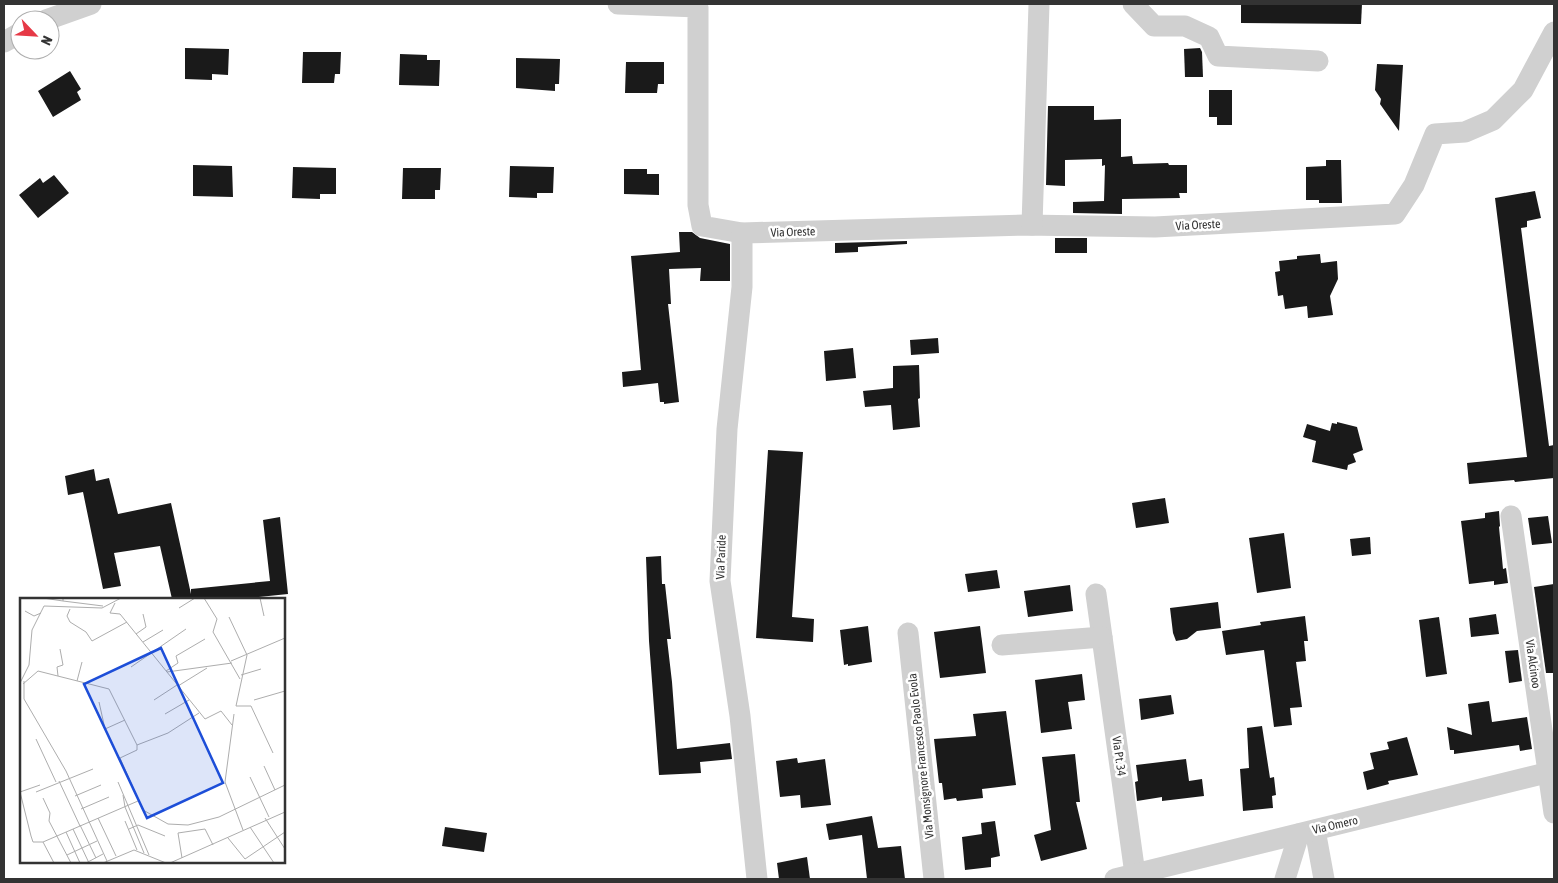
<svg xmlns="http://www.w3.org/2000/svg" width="1558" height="883" font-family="'Asap Condensed',sans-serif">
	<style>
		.building { fill: #1a1a1a }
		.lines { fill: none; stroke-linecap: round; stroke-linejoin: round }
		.street { stroke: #d0d0d0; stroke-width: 21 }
		.labels { text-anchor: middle; stroke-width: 5; stroke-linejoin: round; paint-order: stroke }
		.street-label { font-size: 12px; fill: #333; stroke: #fff }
		.inset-road { fill: none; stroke: #adadad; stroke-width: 1 }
		.view { fill: #1d4ed8; fill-opacity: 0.15; stroke: #1d4ed8; stroke-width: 2.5 }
		.inset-edge { fill: none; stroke: #333; stroke-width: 2.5 }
	</style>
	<rect width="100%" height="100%" fill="#fff"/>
	<g class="building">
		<path d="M 1241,4 L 1362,4 L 1361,24 L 1241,23 Z"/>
		<path d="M 185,48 L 229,49 L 228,75 L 212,74 L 212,80 L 185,79 Z"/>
		<path d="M 1200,48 L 1202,52 L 1203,77 L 1185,77 L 1184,49 Z"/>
		<path d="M 303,52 L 341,52 L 340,74 L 335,74 L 334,83 L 302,83 Z"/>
		<path d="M 400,54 L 427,55 L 427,60 L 440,60 L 439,86 L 399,85 Z"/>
		<path d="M 516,58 L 560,59 L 559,84 L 555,84 L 555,91 L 516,88 Z"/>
		<path d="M 626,62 L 664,62 L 664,84 L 658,84 L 657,93 L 625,93 Z"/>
		<path d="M 1377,64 L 1403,65 L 1399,131 L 1380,104 L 1381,99 L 1375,90 Z"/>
		<path d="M 70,71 L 81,89 L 77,92 L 81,100 L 53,117 L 38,91 Z"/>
		<path d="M 1209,90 L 1232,90 L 1232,125 L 1217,125 L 1217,117 L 1209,117 Z"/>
		<path d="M 1048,106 L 1094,106 L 1094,120 L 1121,119 L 1121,157 L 1132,156 L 1133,164 L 1168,163 L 1169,165 L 1187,165 L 1187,193 L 1179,193 L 1180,198 L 1122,199 L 1122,214 L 1073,213 L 1073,202 L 1104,201 L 1105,165 L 1102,166 L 1102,159 L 1065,160 L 1065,186 L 1046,185 Z"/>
		<path d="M 1326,160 L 1341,160 L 1342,203 L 1319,203 L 1319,200 L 1306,200 L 1306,167 L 1326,166 Z"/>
		<path d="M 193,165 L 232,166 L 233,197 L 193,196 Z"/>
		<path d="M 510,166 L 554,167 L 553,193 L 537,193 L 537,198 L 509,197 Z"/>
		<path d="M 293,167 L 336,168 L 336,194 L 320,194 L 320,199 L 292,198 Z"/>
		<path d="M 403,168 L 441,168 L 440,190 L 435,190 L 435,199 L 402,199 Z"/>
		<path d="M 624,169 L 647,169 L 647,174 L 659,174 L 659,195 L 624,194 Z"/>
		<path d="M 54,175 L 69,193 L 38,218 L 19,195 L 40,178 L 43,183 Z"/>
		<path d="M 1535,191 L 1541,218 L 1527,221 L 1527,227 L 1521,228 L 1549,446 L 1554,445 L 1554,478 L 1515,482 L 1514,480 L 1469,484 L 1467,463 L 1527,457 L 1495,198 Z"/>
		<path d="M 679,232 L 692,232 L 700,238 L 730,244 L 730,281 L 700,281 L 701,268 L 669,269 L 671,304 L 668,304 L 679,402 L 664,404 L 664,402 L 660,402 L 658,383 L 623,387 L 622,372 L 641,370 L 631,256 L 680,252 Z"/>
		<rect x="1055" y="238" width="32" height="15"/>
		<path d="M 907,241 L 907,244 L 858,247 L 858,252 L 835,253 L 835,243 Z"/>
		<path d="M 1320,254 L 1321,263 L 1337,261 L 1338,279 L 1330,296 L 1333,315 L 1308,318 L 1307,306 L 1285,309 L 1283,295 L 1278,296 L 1275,272 L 1280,271 L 1279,261 L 1297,259 L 1297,256 Z"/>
		<path d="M 938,338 L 939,353 L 911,355 L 910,340 Z"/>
		<path d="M 853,348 L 856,378 L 826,381 L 824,351 Z"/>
		<path d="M 919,365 L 920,398 L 918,399 L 920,427 L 893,430 L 891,405 L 865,407 L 863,391 L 893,388 L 893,366 Z"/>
		<path d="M 1337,422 L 1357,427 L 1363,450 L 1353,454 L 1356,462 L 1348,465 L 1347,470 L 1312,462 L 1316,441 L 1303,437 L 1307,424 L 1330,431 L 1332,423 L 1337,424 Z"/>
		<path d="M 768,450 L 803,452 L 792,617 L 814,619 L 813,642 L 756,638 Z"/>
		<path d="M 94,469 L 96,481 L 109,478 L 118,514 L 171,503 L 191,594 L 191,589 L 270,581 L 263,520 L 280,517 L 288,594 L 238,599 L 172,599 L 160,546 L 114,553 L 121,586 L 103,589 L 83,492 L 68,495 L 65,476 Z"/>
		<path d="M 1165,498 L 1169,523 L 1136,528 L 1132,503 Z"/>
		<path d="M 1499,511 L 1500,526 L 1499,527 L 1503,569 L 1506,568 L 1508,583 L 1494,585 L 1494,581 L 1469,584 L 1461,521 L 1485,518 L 1485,513 Z"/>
		<path d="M 1548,516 L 1552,543 L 1532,545 L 1528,518 Z"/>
		<path d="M 1284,533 L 1291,588 L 1257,593 L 1249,538 Z"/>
		<path d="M 1370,537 L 1371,554 L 1352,556 L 1350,539 Z"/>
		<path d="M 661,556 L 662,584 L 665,584 L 671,639 L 667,639 L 672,682 L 677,749 L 730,743 L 732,759 L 700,762 L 701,773 L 659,775 L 649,641 L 646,557 Z"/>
		<path d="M 997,570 L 1000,588 L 968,592 L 965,574 Z"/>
		<path d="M 1554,584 L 1554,673 L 1546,673 L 1534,587 Z"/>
		<path d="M 1070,585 L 1073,611 L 1028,617 L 1024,591 Z"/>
		<path d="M 1218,602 L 1221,628 L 1197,631 L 1187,639 L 1176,641 L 1173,633 L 1170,608 Z"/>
		<path d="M 1496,614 L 1499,634 L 1471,637 L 1469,618 Z"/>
		<path d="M 1305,616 L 1308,641 L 1304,641 L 1306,661 L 1296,662 L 1302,707 L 1290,708 L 1292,725 L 1274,727 L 1264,650 L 1226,655 L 1222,631 L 1261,625 L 1260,622 Z"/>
		<path d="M 1439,617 L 1447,674 L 1426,677 L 1419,620 Z"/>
		<path d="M 868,626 L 872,662 L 848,666 L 848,664 L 844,665 L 840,630 Z"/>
		<path d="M 980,626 L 986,673 L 940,678 L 934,632 Z"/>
		<path d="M 1518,650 L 1522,681 L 1509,683 L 1505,651 Z"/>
		<path d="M 1082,674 L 1085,700 L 1068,702 L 1072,729 L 1041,733 L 1035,680 Z"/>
		<path d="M 1171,695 L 1174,714 L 1141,720 L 1139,699 Z"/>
		<path d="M 1489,701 L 1492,722 L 1527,717 L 1532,749 L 1520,751 L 1519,745 L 1454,754 L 1454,750 L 1450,750 L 1447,727 L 1472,735 L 1468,704 Z"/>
		<path d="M 1006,711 L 1016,785 L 982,789 L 983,798 L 957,801 L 956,798 L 944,800 L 942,783 L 939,783 L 934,739 L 976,736 L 973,714 Z"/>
		<path d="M 1262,726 L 1270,778 L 1274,777 L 1276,795 L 1272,796 L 1273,808 L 1243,811 L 1240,769 L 1249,768 L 1247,728 Z"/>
		<path d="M 1407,737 L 1418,775 L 1388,781 L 1389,784 L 1367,790 L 1363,772 L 1374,769 L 1370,753 L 1389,749 L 1387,742 Z"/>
		<path d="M 1075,754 L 1080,802 L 1076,802 L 1087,849 L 1041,861 L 1034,835 L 1051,830 L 1042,757 Z"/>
		<path d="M 797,758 L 798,763 L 825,759 L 831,805 L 801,808 L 800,795 L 780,797 L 776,761 Z"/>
		<path d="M 1186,759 L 1189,781 L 1202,779 L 1204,796 L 1162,801 L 1162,797 L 1137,801 L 1135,782 L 1138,781 L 1136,765 Z"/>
		<path d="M 872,816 L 878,848 L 901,846 L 905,879 L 867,879 L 862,835 L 829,840 L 826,824 Z"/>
		<path d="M 995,821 L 1000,856 L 991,858 L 991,867 L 965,870 L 962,837 L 982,834 L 981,823 Z"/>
		<path d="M 445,827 L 487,833 L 484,852 L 442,846 Z"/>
		<path d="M 807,857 L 810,879 L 779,879 L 777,863 Z"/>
	</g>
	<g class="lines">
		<g class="street">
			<path d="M 618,4 L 698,7 L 698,205 L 702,226 L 742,233 L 1025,225 L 1155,227 L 1395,214 L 1414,185 L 1435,134 L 1465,132 L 1493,120 L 1523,90 L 1554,32"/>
			<path d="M 1133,4 L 1154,26 L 1185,26 L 1209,37 L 1218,56 L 1318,61"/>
			<path d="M 46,20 L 91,4"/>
			<path d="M 4,42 L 20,33"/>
			<path d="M 1032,225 L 1039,4"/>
			<path d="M 742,233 L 742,287 L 727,429 L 720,581 L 740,716 L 757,879"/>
			<path d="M 1511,516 L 1554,813"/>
			<path d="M 1096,594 L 1135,874"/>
			<path d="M 908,633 L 934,879"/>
			<path d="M 1002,645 L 1102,637"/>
			<path d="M 1315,830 L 1324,879"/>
			<path d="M 1115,879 L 1554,771"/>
			<path d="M 1285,879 L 1299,834"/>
		</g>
	</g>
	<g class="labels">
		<g class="street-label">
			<text transform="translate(1198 225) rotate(-3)" y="4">Via Oreste</text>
			<text transform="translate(793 232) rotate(-2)" y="4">Via Oreste</text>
			<text transform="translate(721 557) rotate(-88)" y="4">Via Paride</text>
			<text transform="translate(1533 664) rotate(82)" y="4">Via Alcinoo</text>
			<text transform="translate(921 756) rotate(-96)" y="4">Via Monsignore Francesco Paolo Evola</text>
			<text transform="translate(1119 756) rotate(82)" y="4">Via Pt. 34</text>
			<text transform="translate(1335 825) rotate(-13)" y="4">Via Omero</text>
		</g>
	</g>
	<g transform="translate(20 598)">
		<rect width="265" height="265" fill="#fff"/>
		<path class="inset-road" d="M 23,0 L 43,3M 43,0 L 43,3 L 83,8M 184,0 L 197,21 L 193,34 L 220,81M 240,0 L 244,18M 95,5 L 90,15 L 100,16 L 185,121 L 201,113 L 212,127M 159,10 L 175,0M 50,11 L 47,18 L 50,24 L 66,34 L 72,43 L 107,24M 5,13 L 14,18 L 21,15M 209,19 L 227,57 L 216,108 L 231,108 L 253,155M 116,36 L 126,29 L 123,16M 123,44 L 143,32M 211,63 L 265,40M 111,69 L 166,31M 146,73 L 158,65 L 156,58 L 185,41M 147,74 L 212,65M 221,77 L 241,71M 38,78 L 37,69 L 43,67 L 40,51M 4,83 L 4,101 L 46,173 L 87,263M 57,83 L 62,64M 0,85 L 9,67 L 12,32 L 24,8 L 82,10 L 101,0M 3,86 L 18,73 L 89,91 L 117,147M 158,88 L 187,70M 134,102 L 157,87M 234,102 L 265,93M 79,104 L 85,131 L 105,122M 145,116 L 169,102M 214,116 L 205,184 L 223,232M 16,141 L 36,184M 117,147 L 117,152 L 100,160 L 123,212 L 148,226 L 168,227 L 199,219 L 265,187M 117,147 L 148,135 L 179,115M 244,168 L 255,192M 230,179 L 249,219M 39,183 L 60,228M 98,184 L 129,257M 0,194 L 11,238 L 13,244 L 23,244M 0,194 L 20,187M 16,194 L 73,171M 103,197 L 105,209 L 124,255M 55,198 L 81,187M 23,200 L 30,215 L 29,223 L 51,265M 61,211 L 89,199M 78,220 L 96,258M 245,220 L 265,251M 105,223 L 117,252M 60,227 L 76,260M 230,229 L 254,265M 53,231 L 69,265M 109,231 L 118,227 L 145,238M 46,234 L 60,265M 208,240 L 225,261 L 265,234M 23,244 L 118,203M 23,244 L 34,265M 47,257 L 77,243M 162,260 L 158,235 L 185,231 L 193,247M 66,265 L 83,256M 83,265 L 114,252 L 146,265M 150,265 L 265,214"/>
		<path class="view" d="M 141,50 L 203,185 L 127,220 L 64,86 Z"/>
		<rect width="265" height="265" class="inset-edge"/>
	</g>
	<rect width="1558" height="883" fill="none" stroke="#333333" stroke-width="10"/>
	<g transform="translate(35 35) rotate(115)"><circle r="24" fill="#ffffff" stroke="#adadad"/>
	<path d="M0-4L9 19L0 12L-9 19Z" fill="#e63946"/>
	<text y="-8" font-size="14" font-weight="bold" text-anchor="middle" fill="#333333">N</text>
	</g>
</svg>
